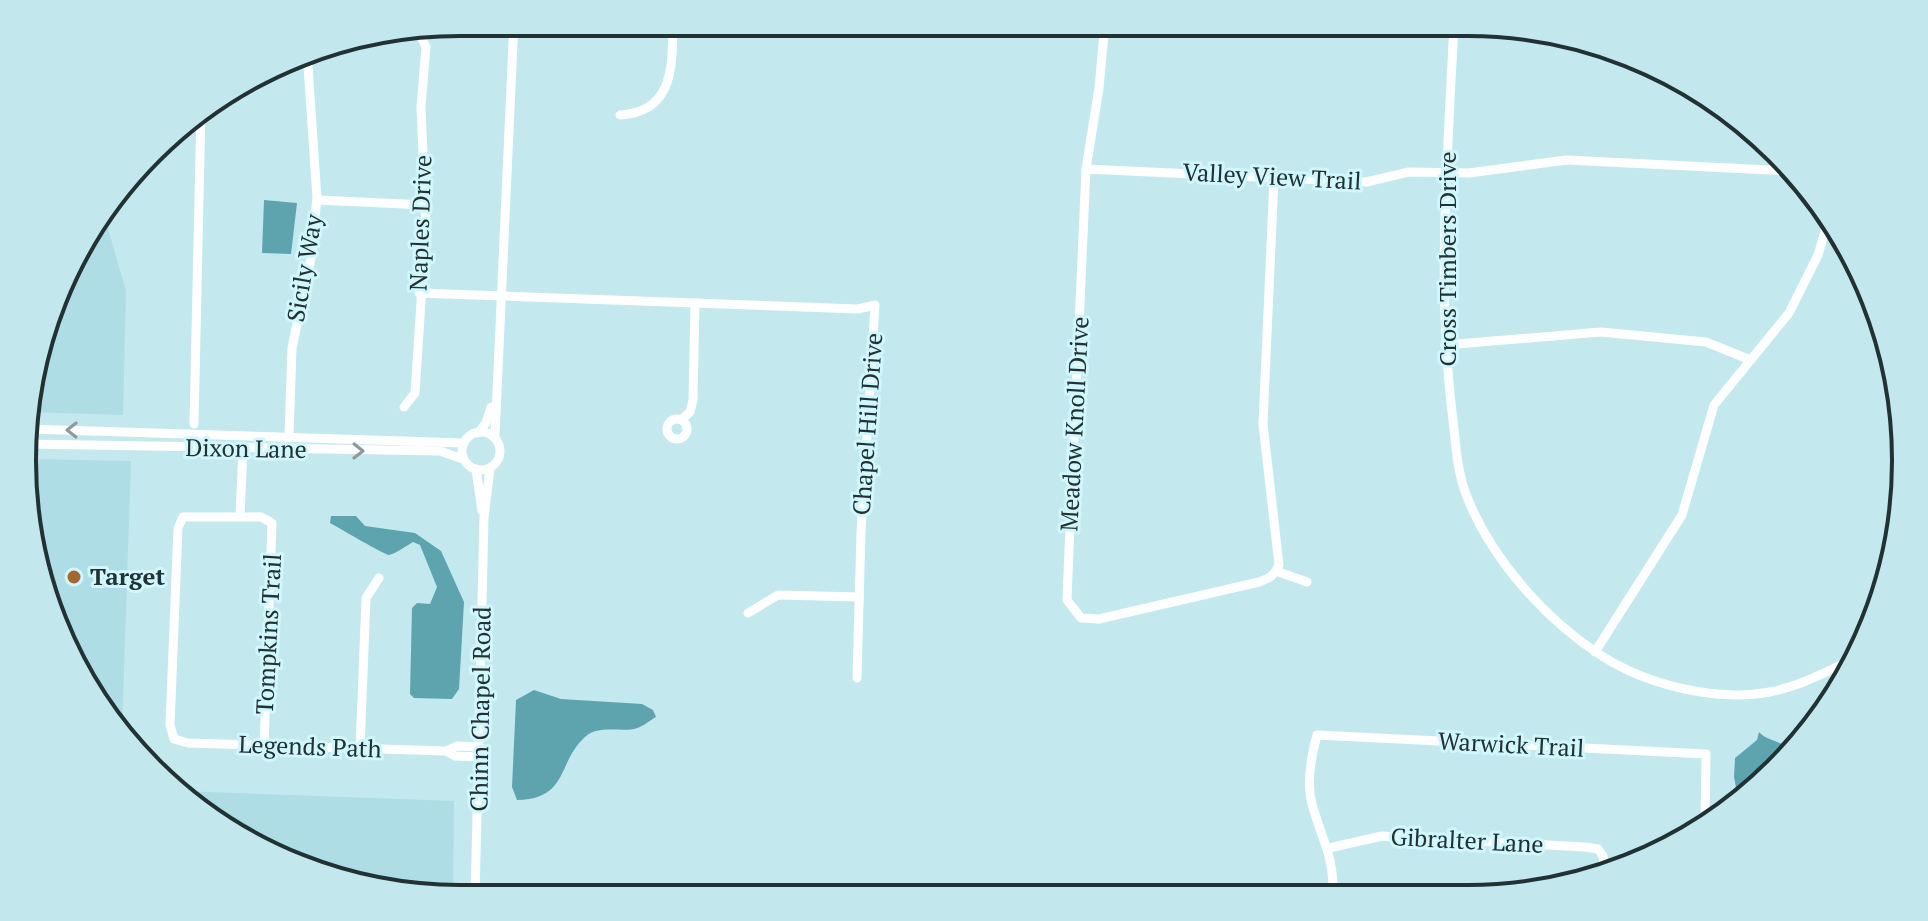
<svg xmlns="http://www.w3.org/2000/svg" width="1928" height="921" font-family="'PT Serif',serif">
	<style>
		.built { fill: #aedde5 }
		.water { fill: #5ea4ae }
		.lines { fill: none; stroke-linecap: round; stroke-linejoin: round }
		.minor { stroke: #fff; stroke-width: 9 }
		.oneway { stroke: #90989a }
		.poi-dot { fill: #a6662f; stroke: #d0f7fd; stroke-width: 3 }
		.labels { text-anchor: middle; stroke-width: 6; stroke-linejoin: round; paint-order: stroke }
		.street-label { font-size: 24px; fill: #223134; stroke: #d0f7fd }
		.poi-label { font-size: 24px; font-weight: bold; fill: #223134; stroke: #d0f7fd; text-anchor: start }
		.rim { fill: none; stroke: #223134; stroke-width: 4 }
	</style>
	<rect width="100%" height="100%" fill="#c3e9ef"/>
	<g class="built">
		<path d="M 104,215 L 126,291 L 123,415 L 29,412 L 31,375 L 81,241 Z"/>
		<path d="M 28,459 L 131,461 L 122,731 L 67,655 L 26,517 Z"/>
		<path d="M 181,791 L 454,801 L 453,898 L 292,865 Z"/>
	</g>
	<g class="water">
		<path d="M 264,200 L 297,203 L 291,254 L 262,253 Z"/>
		<path d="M 331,516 L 356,516 L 365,526 L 415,533 L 441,551 L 464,602 L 459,689 L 452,699 L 414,698 L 410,694 L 412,608 L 417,603 L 430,604 L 437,587 L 420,545 L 413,542 C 406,546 397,553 389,555 C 385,555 339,528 330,523 Z"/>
		<path d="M 534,690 L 561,699 L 642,704 L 653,710 L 656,717 C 649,721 641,728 634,729 C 618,732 598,725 585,737 C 557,762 569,799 517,800 L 512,787 L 516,700 Z"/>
		<path d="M 1759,732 C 1767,741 1783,741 1792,751 L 1739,803 L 1734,777 L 1735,758 L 1757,740 Z"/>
	</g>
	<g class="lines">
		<g class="minor">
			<path d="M 1105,22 L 1099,88 L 1086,169 L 1069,549 L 1067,600 L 1081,618 L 1099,619 L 1259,582 C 1270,578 1274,576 1279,565 L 1263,424 L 1274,178"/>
			<path d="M 1454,22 C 1448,154 1436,288 1453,420 C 1456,446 1457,472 1467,497 C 1492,560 1546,620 1602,656 C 1647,685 1717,702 1770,692 C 1801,686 1827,671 1855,659"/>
			<path d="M 399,32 L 421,36 L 426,47 L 421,107 L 426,226 L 415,393 L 404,407"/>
			<path d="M 620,115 C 675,112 672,65 673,22"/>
			<path d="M 1086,169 L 1366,182 L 1409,172 L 1469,173 L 1566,160 L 1791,171"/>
			<path d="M 317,200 L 426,205"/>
			<path d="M 419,293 L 858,309 L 875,305 L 861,532 L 857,678"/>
			<path d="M 1445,345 L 1601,332 L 1706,342 L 1748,359"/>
			<path d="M 682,419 L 690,412 L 693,400 L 695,303"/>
			<circle cx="677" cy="429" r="10"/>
			<path d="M 194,424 L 201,109"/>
			<path d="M 29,429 L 464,443"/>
			<circle cx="481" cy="451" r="19"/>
			<path d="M 478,433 L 486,423 L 491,407"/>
			<path d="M 495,435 L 514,22"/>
			<path d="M 289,436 L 292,348 L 311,258 L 317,198 L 307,52"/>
			<path d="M 28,444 L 440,451 L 463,459"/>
			<path d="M 476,469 L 482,511"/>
			<path d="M 240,516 L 243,449"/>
			<path d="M 1276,571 L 1307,582"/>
			<path d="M 748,613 L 778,595 L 859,597"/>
			<path d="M 1595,652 L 1682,515 L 1714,405 L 1789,313 L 1818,255 L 1827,225"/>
			<path d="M 264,746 L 272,523 L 261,517 L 183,517 L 178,528 L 170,725 L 174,739 L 188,743 L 446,751 L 455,756 L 480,757"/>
			<path d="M 360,749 L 366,598 L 379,578"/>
			<path d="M 446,751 L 457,746 L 480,747"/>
			<path d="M 1329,848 L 1382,836 L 1585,847 L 1598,849 L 1603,856 L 1605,874"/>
			<path d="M 1333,896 C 1334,854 1322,841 1312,804 C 1306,782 1311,757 1317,735 L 1706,754 L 1705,825"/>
			<path d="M 475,899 L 484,518 L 490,468"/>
		</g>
	</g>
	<defs><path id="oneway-chevron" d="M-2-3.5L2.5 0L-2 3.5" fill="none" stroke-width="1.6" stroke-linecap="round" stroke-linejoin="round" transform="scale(2)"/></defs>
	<g class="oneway">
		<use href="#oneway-chevron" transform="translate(72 430) rotate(-179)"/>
		<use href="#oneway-chevron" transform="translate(358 451) rotate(1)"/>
	</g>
	<circle class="poi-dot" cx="74" cy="577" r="8"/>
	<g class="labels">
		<g class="street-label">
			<text transform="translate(1272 177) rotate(3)" y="8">Valley View Trail</text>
			<text transform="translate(421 223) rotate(-88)" y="8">Naples Drive</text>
			<text transform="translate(1448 259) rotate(-90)" y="8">Cross Timbers Drive</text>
			<text transform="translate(305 268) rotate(-80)" y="8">Sicily Way</text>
			<text transform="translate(868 424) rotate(-86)" y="8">Chapel Hill Drive</text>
			<text transform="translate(1075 424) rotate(-87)" y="8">Meadow Knoll Drive</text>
			<text transform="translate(246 449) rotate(1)" y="8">Dixon Lane</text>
			<text transform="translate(269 634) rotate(-87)" y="8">Tompkins Trail</text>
			<text transform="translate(481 709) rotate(-89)" y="8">Chinn Chapel Road</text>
			<text transform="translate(1511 745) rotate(3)" y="8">Warwick Trail</text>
			<text transform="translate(310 747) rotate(2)" y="8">Legends Path</text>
			<text transform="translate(1467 841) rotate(3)" y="8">Gibralter Lane</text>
		</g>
		<g class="poi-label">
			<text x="90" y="585">Target</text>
		</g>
	</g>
	<path d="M0 0H1928V921H0ZM460 36H1468A424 424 0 0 1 1892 460V461A424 424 0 0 1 1468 885H460A424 424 0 0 1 36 461V460A424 424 0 0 1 460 36Z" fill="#c2e7ed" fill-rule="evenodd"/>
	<path class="rim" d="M460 36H1468A424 424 0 0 1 1892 460V461A424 424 0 0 1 1468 885H460A424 424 0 0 1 36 461V460A424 424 0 0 1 460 36Z"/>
</svg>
